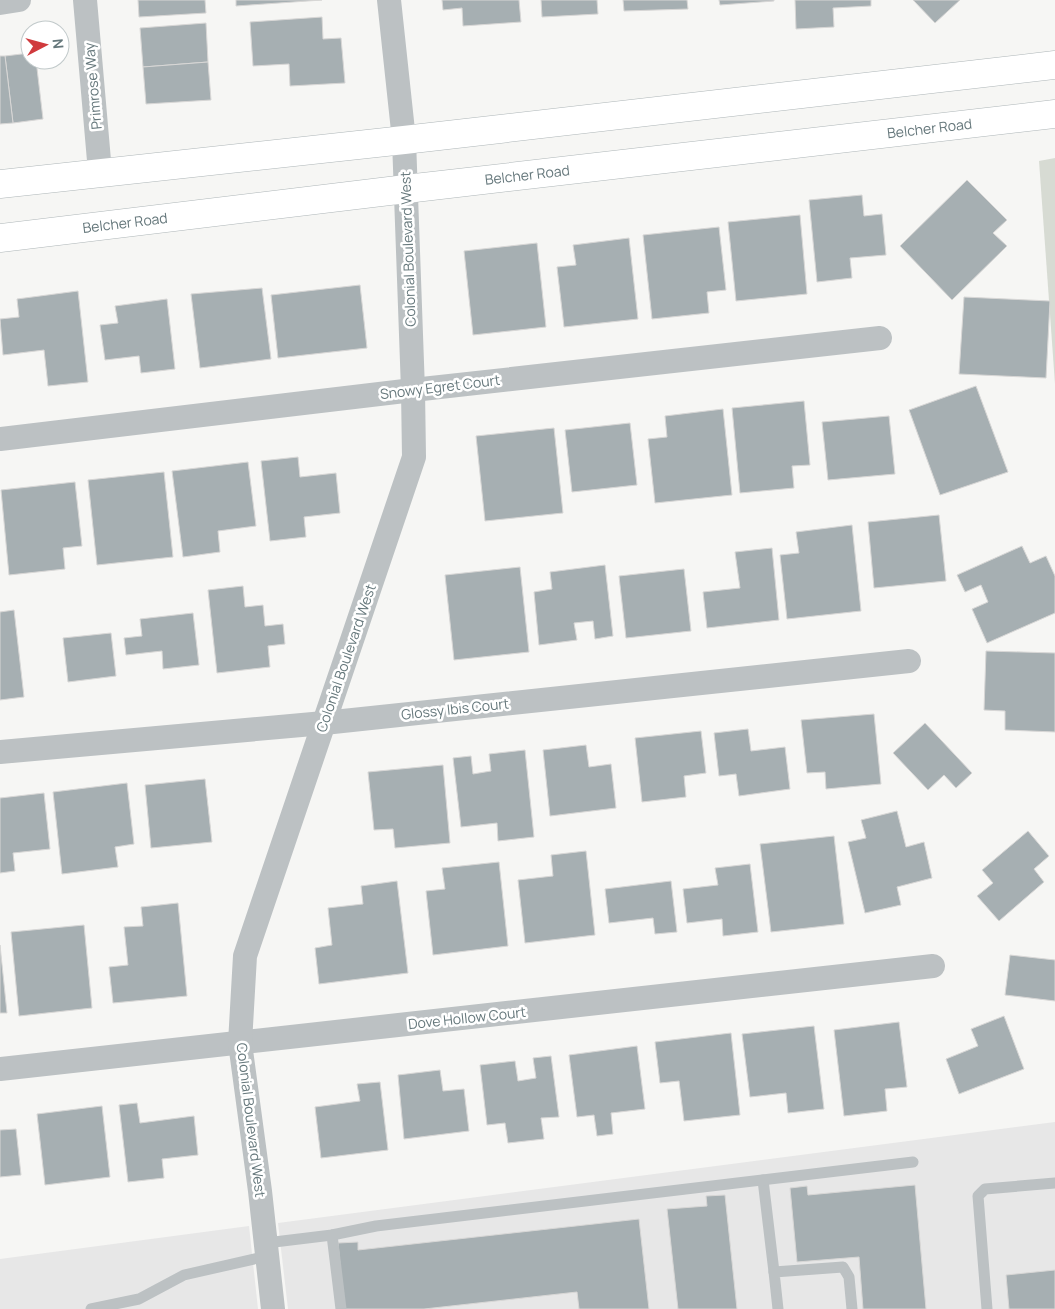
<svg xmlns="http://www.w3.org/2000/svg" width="1055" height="1309" font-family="Manrope,sans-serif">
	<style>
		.built { fill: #e7e7e7 }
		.green { fill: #d7dbd3 }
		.building { fill: #a6afb2; stroke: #d8d7d6 }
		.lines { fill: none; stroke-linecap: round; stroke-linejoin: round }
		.secondary-casing { stroke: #aeb6b8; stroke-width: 29 }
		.service { stroke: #bcc1c3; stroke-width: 11 }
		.minor { stroke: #bcc1c3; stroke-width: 24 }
		.secondary { stroke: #fff; stroke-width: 28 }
		.labels { text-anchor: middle; stroke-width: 5; stroke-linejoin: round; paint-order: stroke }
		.street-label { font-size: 14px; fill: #65777b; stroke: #fff }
	</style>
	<rect width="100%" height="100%" fill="#f6f6f4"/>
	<g class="built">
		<path d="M 1055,1122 L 1055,1309 L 288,1309 L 278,1223 Z"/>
		<path d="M 249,1226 L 258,1309 L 0,1309 L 0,1259 Z"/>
	</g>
	<path class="green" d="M 1055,158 L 1055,384 L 1039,161 Z"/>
	<g class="building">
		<path d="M 138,0 L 205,0 L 206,13 L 139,17 Z"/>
		<path d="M 236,0 L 322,0 L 236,6 Z"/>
		<path d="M 442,0 L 519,0 L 521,22 L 463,26 L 462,8 L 443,10 Z"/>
		<path d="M 541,0 L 597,0 L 598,14 L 542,17 Z"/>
		<path d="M 623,0 L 687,0 L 688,9 L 624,11 Z"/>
		<path d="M 719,0 L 774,0 L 774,1 L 720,5 Z"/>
		<path d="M 795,0 L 871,0 L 871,6 L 833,8 L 834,27 L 796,29 Z"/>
		<path d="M 913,0 L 960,0 L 935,23 Z"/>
		<path d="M 322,17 L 323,39 L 341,38 L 345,83 L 290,86 L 289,64 L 253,66 L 250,22 Z"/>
		<path d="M 206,23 L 208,62 L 143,67 L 140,28 Z"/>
		<path d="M 30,53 L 30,60 L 36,60 L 43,119 L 13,123 L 5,56 Z"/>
		<path d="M 0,56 L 5,56 L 13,123 L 0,124 Z"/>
		<path d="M 208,62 L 211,100 L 146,104 L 143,67 Z"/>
		<path d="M 967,180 L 1007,220 L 993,233 L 1007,246 L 952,300 L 900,246 Z"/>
		<path d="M 862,195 L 864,216 L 882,214 L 886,255 L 850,258 L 852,278 L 817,282 L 809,200 Z"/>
		<path d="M 800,215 L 807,294 L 736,301 L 728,222 Z"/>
		<path d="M 719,227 L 726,290 L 707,292 L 709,313 L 652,319 L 643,235 Z"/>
		<path d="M 629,238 L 638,319 L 564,327 L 557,267 L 576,265 L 573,245 Z"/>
		<path d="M 537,243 L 546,327 L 473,335 L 464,251 Z"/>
		<path d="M 360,285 L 367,348 L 278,358 L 271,295 Z"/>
		<path d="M 262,288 L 271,359 L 200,368 L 191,294 Z"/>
		<path d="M 78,291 L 88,382 L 48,386 L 44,350 L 3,355 L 0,319 L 19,317 L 17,299 Z"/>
		<path d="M 964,297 L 1050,301 L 1046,378 L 959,374 Z"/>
		<path d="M 167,299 L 175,369 L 141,373 L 139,356 L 105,360 L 100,325 L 118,323 L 115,306 Z"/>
		<path d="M 976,386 L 1008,472 L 940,495 L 909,410 Z"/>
		<path d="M 804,401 L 810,465 L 792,466 L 794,488 L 740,493 L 732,408 Z"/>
		<path d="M 723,409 L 732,495 L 655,503 L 648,439 L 667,437 L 665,416 Z"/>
		<path d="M 889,416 L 895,474 L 828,480 L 822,422 Z"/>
		<path d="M 630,423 L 637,485 L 572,492 L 565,430 Z"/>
		<path d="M 554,428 L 563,513 L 485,521 L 476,436 Z"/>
		<path d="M 298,457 L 300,477 L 336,473 L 340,513 L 304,517 L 306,537 L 270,541 L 261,461 Z"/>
		<path d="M 248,462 L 256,526 L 218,531 L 220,552 L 183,557 L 172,471 Z"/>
		<path d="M 164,472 L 173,557 L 97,565 L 88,480 Z"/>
		<path d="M 75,482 L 82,546 L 63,548 L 65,569 L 9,575 L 1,490 Z"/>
		<path d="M 939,515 L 946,581 L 874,588 L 868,522 Z"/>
		<path d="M 852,525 L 861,611 L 787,619 L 780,555 L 799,553 L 796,532 Z"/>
		<path d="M 1022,546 L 1030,563 L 1046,556 L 1055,576 L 1055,613 L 987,643 L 972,609 L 988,602 L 981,585 L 965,592 L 957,575 Z"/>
		<path d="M 772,548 L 779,620 L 707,628 L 703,592 L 740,588 L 735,552 Z"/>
		<path d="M 605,565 L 613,636 L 595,639 L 593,621 L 574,623 L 577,640 L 539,645 L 534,592 L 552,589 L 550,572 Z"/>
		<path d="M 520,567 L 529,652 L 454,660 L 445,575 Z"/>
		<path d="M 684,569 L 691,631 L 626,638 L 619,576 Z"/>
		<path d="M 243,586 L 245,607 L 263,605 L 265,626 L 283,624 L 285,644 L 268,646 L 270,667 L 217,673 L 208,590 Z"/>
		<path d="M 14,610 L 24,697 L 0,700 L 0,612 Z"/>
		<path d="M 193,613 L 199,665 L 163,669 L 162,651 L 126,655 L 124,638 L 142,636 L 140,619 Z"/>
		<path d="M 111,633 L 116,676 L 68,682 L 63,638 Z"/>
		<path d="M 986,651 L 1055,653 L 1055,732 L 1005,730 L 1005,711 L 984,710 Z"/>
		<path d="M 874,714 L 881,784 L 826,789 L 825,772 L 807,773 L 801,720 Z"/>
		<path d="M 925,723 L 972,773 L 956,788 L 944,775 L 928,790 L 893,753 Z"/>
		<path d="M 748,729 L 751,751 L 785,747 L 790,789 L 739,796 L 736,774 L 719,776 L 714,733 Z"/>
		<path d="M 701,731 L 706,773 L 684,776 L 686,797 L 642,802 L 635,738 Z"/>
		<path d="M 586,745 L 589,767 L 611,764 L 616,808 L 550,816 L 543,750 Z"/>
		<path d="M 525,750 L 534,837 L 498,841 L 497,823 L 461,827 L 453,758 L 471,756 L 473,774 L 491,771 L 489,754 Z"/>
		<path d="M 443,765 L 450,843 L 395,848 L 393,829 L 374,830 L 368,772 Z"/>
		<path d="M 205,779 L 212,842 L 151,848 L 145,785 Z"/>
		<path d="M 127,783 L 134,844 L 115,847 L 118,867 L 62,874 L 53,792 Z"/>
		<path d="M 44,793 L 50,849 L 13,853 L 15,871 L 0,873 L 0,798 Z"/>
		<path d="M 897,811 L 906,847 L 924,842 L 932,878 L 897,887 L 901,905 L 865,913 L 848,842 L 866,838 L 861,820 Z"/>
		<path d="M 1028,831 L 1049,856 L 1034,869 L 1044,882 L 999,921 L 977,896 L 993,883 L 982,870 Z"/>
		<path d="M 834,836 L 844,924 L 771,932 L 760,844 Z"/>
		<path d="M 586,851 L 595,935 L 525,943 L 518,880 L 553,876 L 551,855 Z"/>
		<path d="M 499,862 L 508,946 L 433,955 L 426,891 L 445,889 L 442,868 Z"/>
		<path d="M 750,864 L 758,932 L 723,936 L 722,919 L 687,923 L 683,889 L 718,885 L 715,868 Z"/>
		<path d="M 397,881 L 408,973 L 319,984 L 315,948 L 332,945 L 328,908 L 363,904 L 361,886 Z"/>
		<path d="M 671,881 L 677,932 L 655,934 L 653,918 L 609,923 L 605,889 Z"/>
		<path d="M 178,903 L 187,996 L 113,1003 L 109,967 L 128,965 L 124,927 L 143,926 L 141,907 Z"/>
		<path d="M 84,925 L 92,1008 L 19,1016 L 11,932 Z"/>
		<path d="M 0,945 L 7,1013 L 0,1013 Z"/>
		<path d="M 1010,955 L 1055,960 L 1055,1001 L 1005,995 Z"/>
		<path d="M 1004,1016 L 1024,1069 L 959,1094 L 946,1059 L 978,1046 L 971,1029 Z"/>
		<path d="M 899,1022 L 907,1087 L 885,1089 L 887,1111 L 844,1116 L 834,1030 Z"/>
		<path d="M 814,1026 L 824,1109 L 788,1113 L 786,1093 L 750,1097 L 742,1034 Z"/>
		<path d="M 731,1033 L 740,1115 L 684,1121 L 679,1081 L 660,1083 L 655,1042 Z"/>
		<path d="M 637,1046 L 645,1109 L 611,1113 L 613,1134 L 597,1136 L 594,1115 L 577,1117 L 569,1055 Z"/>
		<path d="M 551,1056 L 559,1117 L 541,1118 L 544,1139 L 508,1143 L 505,1123 L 487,1125 L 480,1065 L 515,1061 L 518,1081 L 536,1078 L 533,1058 Z"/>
		<path d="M 440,1070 L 443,1091 L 464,1089 L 469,1131 L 404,1139 L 398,1075 Z"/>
		<path d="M 380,1082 L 388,1150 L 321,1158 L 315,1107 L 360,1101 L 357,1084 Z"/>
		<path d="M 137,1103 L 140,1123 L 194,1116 L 198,1155 L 162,1159 L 164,1178 L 128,1182 L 119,1105 Z"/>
		<path d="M 102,1106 L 110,1177 L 45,1185 L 37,1114 Z"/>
		<path d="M 16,1129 L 21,1175 L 0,1177 L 0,1130 Z"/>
		<path d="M 915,1185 L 926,1309 L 863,1309 L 859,1257 L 797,1262 L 790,1188 L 807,1186 L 808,1195 Z"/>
		<path d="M 725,1195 L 737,1309 L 678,1309 L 667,1209 L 707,1206 L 706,1196 Z"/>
		<path d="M 639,1219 L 649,1309 L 579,1309 L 577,1292 L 424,1309 L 344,1309 L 338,1243 L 358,1242 L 358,1250 Z"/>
		<path d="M 1055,1270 L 1055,1309 L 1009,1309 L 1006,1275 Z"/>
	</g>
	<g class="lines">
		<g class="secondary-casing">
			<g id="secondary">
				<path d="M 0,184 L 404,140 L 1055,65"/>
				<path id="s1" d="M 0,238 L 406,189 L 1055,114"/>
			</g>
		</g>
		<g class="service">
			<path d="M 763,1180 L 774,1272"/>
			<path d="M 332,1235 L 341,1309"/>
			<path d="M 266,1243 L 332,1235 L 376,1226 L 913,1162"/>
			<path d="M 91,1309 L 139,1299 L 184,1275 L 267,1256"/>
			<path d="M 778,1309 L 774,1272 L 843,1267 L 849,1277 L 852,1309"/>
			<path d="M 987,1309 L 978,1196 L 985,1189 L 1055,1183"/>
		</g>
		<g class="minor">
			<path d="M 85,0 L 100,172"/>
			<path d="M 0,3 L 19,0"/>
			<path d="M 0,439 L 413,390 L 880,338"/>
			<path d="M 0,752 L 324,723 L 909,661"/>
			<path d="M 0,1069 L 933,966"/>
			<path d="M 273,1309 L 260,1191 L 240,1043 L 245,956 L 414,457 L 413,390 L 404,140 L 389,0"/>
		</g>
		<use href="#secondary" class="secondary"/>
	</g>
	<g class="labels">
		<g class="street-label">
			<text transform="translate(93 86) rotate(-95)" y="5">Primrose Way</text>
			<text dy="5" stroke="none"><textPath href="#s1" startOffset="936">Belcher Road</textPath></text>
			<text dy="5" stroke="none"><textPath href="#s1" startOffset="531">Belcher Road</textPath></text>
			<text dy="5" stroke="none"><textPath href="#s1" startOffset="126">Belcher Road</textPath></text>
			<text transform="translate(408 249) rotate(-92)" y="5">Colonial Boulevard West</text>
			<text transform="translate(440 387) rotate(-7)" y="5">Snowy Egret Court</text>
			<text transform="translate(346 658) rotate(-71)" y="5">Colonial Boulevard West</text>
			<text transform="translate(455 709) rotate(-6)" y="5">Glossy Ibis Court</text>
			<text transform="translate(467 1018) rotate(-6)" y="5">Dove Hollow Court</text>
			<text transform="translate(251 1120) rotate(83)" y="5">Colonial Boulevard West</text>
		</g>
	</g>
	<g transform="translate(45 45) rotate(84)"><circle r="24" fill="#ffffff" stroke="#c1c9ca"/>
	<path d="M0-4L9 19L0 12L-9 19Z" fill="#d03a3d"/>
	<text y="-8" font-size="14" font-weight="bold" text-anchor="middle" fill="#65777b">N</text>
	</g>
</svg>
